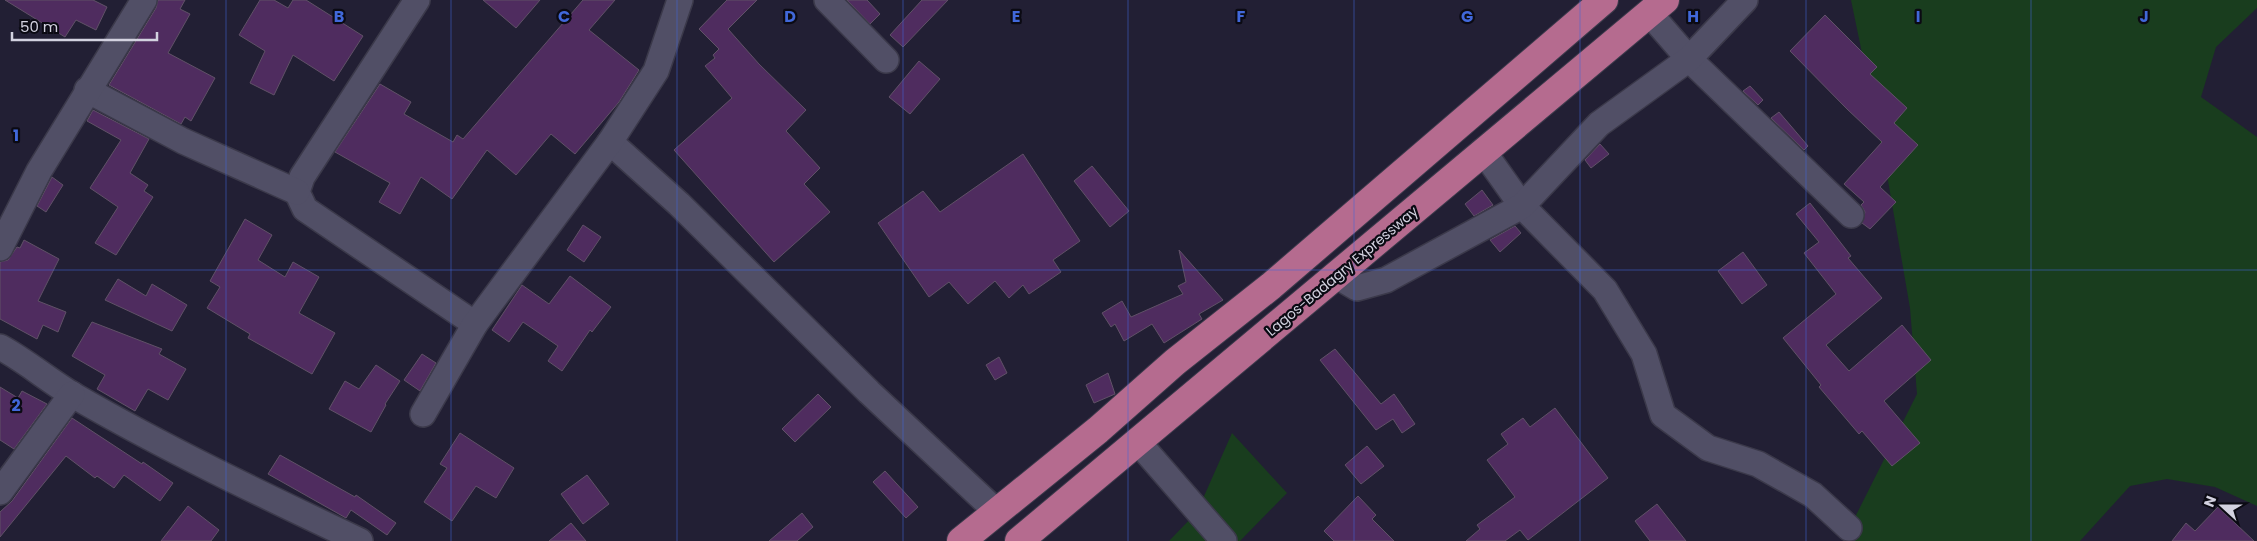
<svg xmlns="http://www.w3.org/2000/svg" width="2257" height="541" font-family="Poppins,sans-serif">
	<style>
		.green { fill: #193d1e }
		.building { fill: #4f2c5f; stroke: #605167 }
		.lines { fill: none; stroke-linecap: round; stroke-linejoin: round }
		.minor-casing { stroke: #3b394a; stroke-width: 28 }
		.highway-casing { stroke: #3b394a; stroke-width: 30 }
		.minor { stroke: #514f66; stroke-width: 25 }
		.highway { stroke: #b56b8f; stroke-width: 28 }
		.grid { fill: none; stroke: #4168da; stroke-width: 1; stroke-opacity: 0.55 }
		.labels { text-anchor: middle; stroke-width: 4.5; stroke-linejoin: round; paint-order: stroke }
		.street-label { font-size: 14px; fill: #d3d2e0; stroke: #0b0a13 }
		.grid-label { font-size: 16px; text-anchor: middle; font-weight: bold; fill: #4168da; stroke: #0b0a13; stroke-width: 4.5; stroke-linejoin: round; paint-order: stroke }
	</style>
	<rect width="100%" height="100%" fill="#221f34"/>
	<g class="green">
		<path d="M 1851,0 L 2257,0 L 2257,8 L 2216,47 L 2201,97 L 2257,137 L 2257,506 L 2215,487 L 2167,479 L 2130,486 L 2080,541 L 1843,541 L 1917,394 L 1910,308 L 1886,169 Z"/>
		<path d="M 1232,433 L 1287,493 L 1240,541 L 1169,541 L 1197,512 Z"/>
	</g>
	<g class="building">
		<path d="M 5,0 L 93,0 L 107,7 L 96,30 L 76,20 L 65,37 Z"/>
		<path d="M 158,0 L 185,0 L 180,9 L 190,14 L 168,53 L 215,78 L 191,121 L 185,117 L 181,124 L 109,85 L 156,8 Z"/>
		<path d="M 260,0 L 274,0 L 288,8 L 293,0 L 306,0 L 363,36 L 334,81 L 293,55 L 274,95 L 250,83 L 265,51 L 239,35 Z"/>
		<path d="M 483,0 L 540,0 L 516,28 Z"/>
		<path d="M 583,0 L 615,0 L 589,30 L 639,70 L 619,102 L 575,154 L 551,134 L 516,175 L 487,150 L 452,199 L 421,177 L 400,214 L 379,202 L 390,183 L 335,152 L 380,84 L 411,102 L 404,114 L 453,142 L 457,135 L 463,139 Z"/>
		<path d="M 727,0 L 757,0 L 728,29 L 759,64 L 806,110 L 786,131 L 820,168 L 804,184 L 830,212 L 774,262 L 674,150 L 732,98 L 705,66 L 715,58 L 713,55 L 719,49 L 699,29 Z"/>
		<path d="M 847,0 L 867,0 L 880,14 L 870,24 Z"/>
		<path d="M 922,0 L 948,0 L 903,47 L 890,35 Z"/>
		<path d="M 1825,15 L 1877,67 L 1870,74 L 1907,108 L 1894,123 L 1918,145 L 1880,187 L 1896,202 L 1870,229 L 1862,223 L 1865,212 L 1861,205 L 1864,202 L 1844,184 L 1882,142 L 1847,109 L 1790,51 Z"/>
		<path d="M 919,61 L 940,79 L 910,114 L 889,97 Z"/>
		<path d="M 1750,86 L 1763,100 L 1758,105 L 1743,91 Z"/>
		<path d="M 93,110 L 149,139 L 130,173 L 148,185 L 144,191 L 153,197 L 116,255 L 95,243 L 118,207 L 90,188 L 121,140 L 87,121 Z"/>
		<path d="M 1779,112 L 1808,146 L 1804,150 L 1771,118 Z"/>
		<path d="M 1600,144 L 1609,154 L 1591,168 L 1585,160 Z"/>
		<path d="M 1023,154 L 1080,241 L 1053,260 L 1061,272 L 1029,294 L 1023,285 L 1009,298 L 995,281 L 968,304 L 949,282 L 929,297 L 878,223 L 923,191 L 940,212 Z"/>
		<path d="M 1092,166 L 1129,211 L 1110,227 L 1074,181 Z"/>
		<path d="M 52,177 L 63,185 L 46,212 L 37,206 Z"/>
		<path d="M 1482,190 L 1493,205 L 1474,216 L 1465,204 Z"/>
		<path d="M 1810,203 L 1851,256 L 1848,258 L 1882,298 L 1826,345 L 1849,371 L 1902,325 L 1931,360 L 1884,401 L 1920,443 L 1892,466 L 1862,431 L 1859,434 L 1819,387 L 1821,385 L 1783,338 L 1836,294 L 1804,253 L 1819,242 L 1796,214 Z"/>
		<path d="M 245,219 L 272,235 L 258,260 L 285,277 L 293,262 L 319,277 L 299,313 L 335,333 L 312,374 L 248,338 L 250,334 L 207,308 L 220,287 L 210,281 Z"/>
		<path d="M 583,225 L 601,237 L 584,262 L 567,250 Z"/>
		<path d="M 1515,226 L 1521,233 L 1500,252 L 1490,240 Z"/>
		<path d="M 24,240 L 59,259 L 38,301 L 66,312 L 58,332 L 43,325 L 37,339 L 0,319 L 0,262 L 8,260 L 17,247 L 20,248 Z"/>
		<path d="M 1179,250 L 1223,300 L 1199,314 L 1202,319 L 1164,343 L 1152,324 L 1124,341 L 1115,324 L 1111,327 L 1102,313 L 1122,301 L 1131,317 L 1183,294 L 1178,286 L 1186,282 Z"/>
		<path d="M 1743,252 L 1767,285 L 1742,304 L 1718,271 Z"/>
		<path d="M 570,276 L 611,307 L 592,332 L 590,330 L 562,371 L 548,361 L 558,346 L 523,322 L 509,342 L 492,330 L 522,285 L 549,304 Z"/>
		<path d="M 118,279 L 146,296 L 152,284 L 187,305 L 172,331 L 105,300 Z"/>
		<path d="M 92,322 L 162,349 L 159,354 L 186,369 L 168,400 L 148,389 L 135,411 L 97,389 L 105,375 L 72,356 Z"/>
		<path d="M 1335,349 L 1381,404 L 1394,394 L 1415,424 L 1402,433 L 1393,419 L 1376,430 L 1320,360 Z"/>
		<path d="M 422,354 L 436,363 L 420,391 L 404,380 Z"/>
		<path d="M 999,357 L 1007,373 L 995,380 L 986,365 Z"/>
		<path d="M 376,365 L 400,381 L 385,404 L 386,405 L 371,432 L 329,409 L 345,381 L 359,389 Z"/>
		<path d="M 1108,373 L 1115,394 L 1094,403 L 1086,385 Z"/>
		<path d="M 0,387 L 18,398 L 22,391 L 47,404 L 14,449 L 0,440 Z"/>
		<path d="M 818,394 L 831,407 L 795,442 L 782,429 Z"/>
		<path d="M 1555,408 L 1608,478 L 1528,540 L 1520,530 L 1505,541 L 1466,541 L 1480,529 L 1477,525 L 1515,497 L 1487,460 L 1508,444 L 1501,434 L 1523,418 L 1530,427 Z"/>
		<path d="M 72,418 L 142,464 L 143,462 L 173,483 L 160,501 L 124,475 L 114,488 L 97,476 L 95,478 L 66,456 L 0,537 L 0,512 L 12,501 Z"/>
		<path d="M 460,433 L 514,468 L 496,498 L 476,486 L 452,521 L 424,502 L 447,468 L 440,464 Z"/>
		<path d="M 1367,446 L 1384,466 L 1361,484 L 1345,465 Z"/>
		<path d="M 280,455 L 355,497 L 356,495 L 396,523 L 387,535 L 351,510 L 346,518 L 268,474 Z"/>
		<path d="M 885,471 L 918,507 L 906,518 L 873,482 Z"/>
		<path d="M 587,475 L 609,504 L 583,524 L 561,494 Z"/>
		<path d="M 1358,496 L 1376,515 L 1372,519 L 1394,541 L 1334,541 L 1324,531 Z"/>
		<path d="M 1657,504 L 1686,541 L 1650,541 L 1635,521 Z"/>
		<path d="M 188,506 L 219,530 L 211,541 L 161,541 Z"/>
		<path d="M 2218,507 L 2254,541 L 2172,541 L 2186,523 L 2195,531 Z"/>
		<path d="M 802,513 L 813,527 L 797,541 L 769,541 Z"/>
		<path d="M 571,523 L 586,541 L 549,541 Z"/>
	</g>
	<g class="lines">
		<g class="minor-casing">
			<g id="minor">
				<path d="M 417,0 L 302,177 L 297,192 L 305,209 L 475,324"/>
				<path d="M 827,0 L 886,60"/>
				<path d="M 1650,14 L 1689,59 L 1851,215"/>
				<path d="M 87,90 L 183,141 L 297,192"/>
				<path d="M 610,142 L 679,204 L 869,392 L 996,511"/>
				<path d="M 1483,151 L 1522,206 L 1605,290 L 1644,354 L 1663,415 L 1708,448 L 1758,464 L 1813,495 L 1849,528"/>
				<path d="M 0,248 L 39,171 L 144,0"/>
				<path d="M 1335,275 L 1357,288 L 1386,280 L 1522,206 L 1599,124 L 1689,59 L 1745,0"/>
				<path d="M 0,347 C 26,361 48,380 73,395 C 166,449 263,495 360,541"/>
				<path d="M 423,414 L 475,324 L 610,142 L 656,71 L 680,0"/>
				<path d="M 1137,441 L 1224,541"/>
				<path d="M 0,492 L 72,394"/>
			</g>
		</g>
		<g class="highway-casing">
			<g id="highway">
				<path d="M 961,541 L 1098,430 L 1175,362 L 1271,286 L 1604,0"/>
				<path d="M 1019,541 L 1665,0"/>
			</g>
		</g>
		<use href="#minor" class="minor"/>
		<use href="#highway" class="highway"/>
	</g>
	<path class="grid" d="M 226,0 L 226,541M 451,0 L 451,541M 677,0 L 677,541M 903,0 L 903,541M 1128,0 L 1128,541M 1354,0 L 1354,541M 1580,0 L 1580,541M 1806,0 L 1806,541M 2031,0 L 2031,541M 0,270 L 2257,270"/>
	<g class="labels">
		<g class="street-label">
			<text transform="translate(1342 271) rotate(-40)" y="5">Lagos-Badagry Expressway</text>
		</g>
	</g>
	<g class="grid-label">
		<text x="339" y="22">B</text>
		<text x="564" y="22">C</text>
		<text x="790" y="22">D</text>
		<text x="1016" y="22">E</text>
		<text x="1241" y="22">F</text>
		<text x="1467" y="22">G</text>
		<text x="1693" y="22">H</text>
		<text x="1918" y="22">I</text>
		<text x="2144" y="22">J</text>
		<text x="16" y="141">1</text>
		<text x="16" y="411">2</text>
	</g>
	<g transform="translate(2222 506) rotate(291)" stroke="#0b0a13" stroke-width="4" paint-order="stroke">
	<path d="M0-4L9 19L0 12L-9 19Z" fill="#d3d2e0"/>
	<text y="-8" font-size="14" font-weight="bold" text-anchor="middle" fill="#d3d2e0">N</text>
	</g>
	<path d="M12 32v8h145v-8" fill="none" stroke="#d3d2e0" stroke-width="2.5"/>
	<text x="20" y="32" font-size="15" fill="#d3d2e0" stroke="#0b0a13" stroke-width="4" paint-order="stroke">50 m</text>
</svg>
